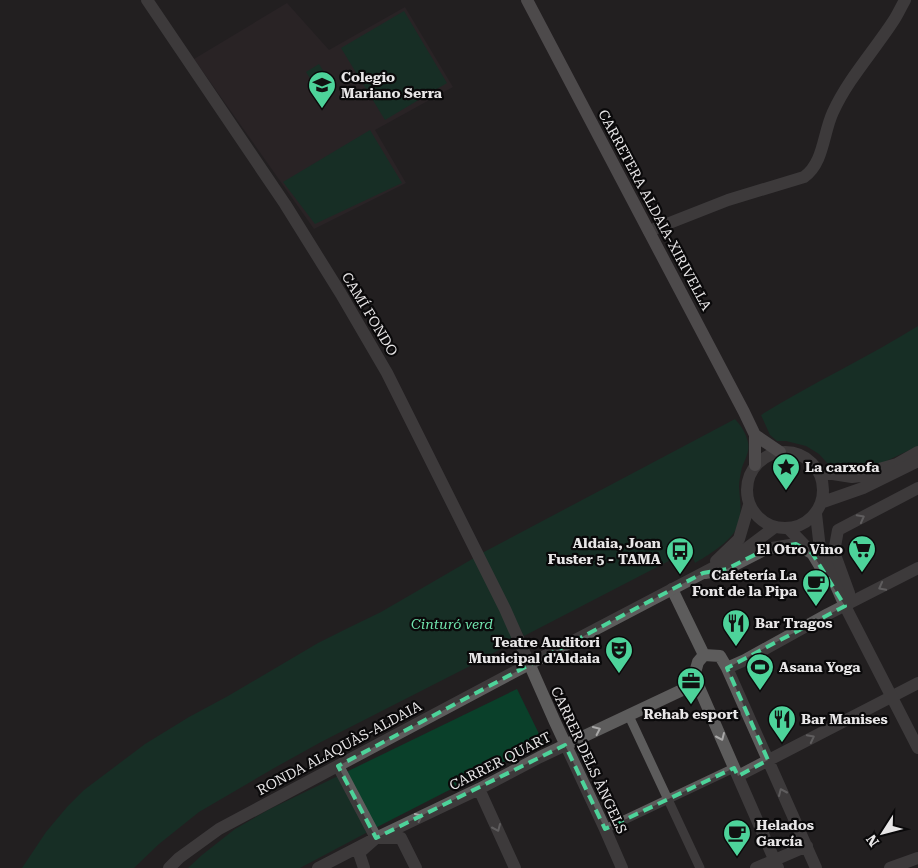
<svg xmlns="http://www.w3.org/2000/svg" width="918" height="868" font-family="'Roboto Serif',serif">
<rect width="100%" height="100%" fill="#221f20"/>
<path fill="#31282b" d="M287 3 329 50 405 7 453 87 375 130 406 183 314 229 194 59Z"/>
<path fill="#0a402a" d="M404 11 447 83 385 120 341 48Z
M319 64 336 91 323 99 306 72Z
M370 130 402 183 315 224 283 182Z
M918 326V446L878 465 857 468 836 469 828 464 819 454 806 446 786 441H777L770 435 761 415C812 383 867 358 918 326Z
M735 419C740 425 745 431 747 439 752 452 743 460 741 472 740 477 739 482 739 487 740 502 743 515 736 529 730 542 707 556 695 563L690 550 524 636 482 553Z
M474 558 515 641 472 665 321 742 276 767 199 812 159 844 134 868H22L46 832 67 807 84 790 145 744 189 717 228 696 318 643 348 628 381 612Z
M517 689 543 742 383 824 300 868H188L202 855 235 829 268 810Z"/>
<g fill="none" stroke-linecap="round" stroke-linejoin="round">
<path stroke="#5d5c5c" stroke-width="9" d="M629 716 700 868
M605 829 734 768"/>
<path stroke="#5d5c5c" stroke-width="12" d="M147 0 285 204 341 294 387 373 505 609 555 722 605 829 622 868
M649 231 728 200 804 177C824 163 823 133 833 112 848 79 874 51 894 20 898 14 901 7 905 0
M872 471 897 464 918 452
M705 573 727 569 766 549 796 544 810 552
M672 589 704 655
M845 606 849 593 834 552 838 530 918 488
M704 655 720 656 727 668 816 868
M704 655 698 662 694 676 778 868
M727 668 745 660 828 614 918 568
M338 766 376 838
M738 776 918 683
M479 789 515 868
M318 868 376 838 479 789 540 757 697 683
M364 868 359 853 376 838H401L416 868
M756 868 807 846
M890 868 918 858"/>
<path stroke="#5d5c5c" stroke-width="12" d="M747 490a38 38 0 1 1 76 0a38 38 0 1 1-76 0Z
M820 472 852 477 888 473
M823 502 863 488 918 461
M816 514 820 549 845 606 918 748
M789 529 812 553 824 573
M716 561 739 539 749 505
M169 868 179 858 219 829 518 670 703 573 739 554 775 527"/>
<path stroke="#807e7f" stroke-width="12" d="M527 0 744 412 755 435V465
M755 435 780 452"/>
</g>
<defs><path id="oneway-chevron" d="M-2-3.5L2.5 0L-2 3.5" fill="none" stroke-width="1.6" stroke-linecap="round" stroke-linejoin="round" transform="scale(1.25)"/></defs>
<g stroke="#a9a8a8">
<use href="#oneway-chevron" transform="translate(861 518) rotate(-28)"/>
<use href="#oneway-chevron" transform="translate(882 587) rotate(152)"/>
<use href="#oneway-chevron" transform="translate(597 730) rotate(-25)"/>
<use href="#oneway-chevron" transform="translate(721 737) rotate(66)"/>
<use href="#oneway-chevron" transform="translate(811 738) rotate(-27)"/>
<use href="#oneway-chevron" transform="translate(782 792) rotate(-114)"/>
<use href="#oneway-chevron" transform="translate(419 817) rotate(-25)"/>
<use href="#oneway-chevron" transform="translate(497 828) rotate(66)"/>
</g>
<path d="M0 0H918V868H0ZM796 544 812 553 845 606 727 668 768 760 738 776 734 768 605 829 565 745 376 838 338 766 703 573 727 569 766 549Z" fill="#221f20" fill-opacity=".55" fill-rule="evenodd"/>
<path fill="none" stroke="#4dd39a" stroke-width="4" stroke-dasharray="10 6" stroke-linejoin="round" d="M796 544 812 553 845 606 727 668 768 760 738 776 734 768 605 829 565 745 376 838 338 766 703 573 727 569 766 549Z"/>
<defs>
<g id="school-pin" transform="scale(1.4375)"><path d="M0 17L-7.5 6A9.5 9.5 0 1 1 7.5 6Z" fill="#4dd39a" stroke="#0a090a"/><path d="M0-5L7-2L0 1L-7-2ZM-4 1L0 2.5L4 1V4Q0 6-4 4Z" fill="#111"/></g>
<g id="sight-pin" transform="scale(1.4375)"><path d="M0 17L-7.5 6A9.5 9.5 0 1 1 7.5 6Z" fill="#4dd39a" stroke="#0a090a"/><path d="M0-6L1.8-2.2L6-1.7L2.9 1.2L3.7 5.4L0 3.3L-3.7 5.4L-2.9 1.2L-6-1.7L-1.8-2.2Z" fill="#111"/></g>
<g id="supermarket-pin" transform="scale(1.4375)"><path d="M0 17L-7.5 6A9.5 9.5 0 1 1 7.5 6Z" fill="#4dd39a" stroke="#0a090a"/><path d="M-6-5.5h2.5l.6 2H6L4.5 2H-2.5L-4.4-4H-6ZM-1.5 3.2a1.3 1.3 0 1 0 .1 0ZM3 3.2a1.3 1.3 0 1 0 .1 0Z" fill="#111"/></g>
<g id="bus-pin" transform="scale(1.4375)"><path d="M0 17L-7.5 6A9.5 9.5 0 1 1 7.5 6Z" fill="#4dd39a" stroke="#0a090a"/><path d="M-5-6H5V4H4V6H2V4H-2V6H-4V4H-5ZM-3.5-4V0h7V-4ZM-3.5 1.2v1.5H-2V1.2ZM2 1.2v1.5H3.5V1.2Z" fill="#111"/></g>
<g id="cafe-pin" transform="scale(1.4375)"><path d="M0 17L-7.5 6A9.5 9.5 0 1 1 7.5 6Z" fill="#4dd39a" stroke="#0a090a"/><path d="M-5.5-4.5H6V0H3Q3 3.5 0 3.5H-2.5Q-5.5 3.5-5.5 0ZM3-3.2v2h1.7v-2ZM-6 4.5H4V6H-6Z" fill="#111"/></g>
<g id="restaurant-pin" transform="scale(1.4375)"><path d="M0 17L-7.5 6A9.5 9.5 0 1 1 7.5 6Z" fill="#4dd39a" stroke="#0a090a"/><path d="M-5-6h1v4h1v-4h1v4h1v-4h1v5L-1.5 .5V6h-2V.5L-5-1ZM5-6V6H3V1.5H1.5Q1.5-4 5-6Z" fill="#111"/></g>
<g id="theatre-pin" transform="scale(1.4375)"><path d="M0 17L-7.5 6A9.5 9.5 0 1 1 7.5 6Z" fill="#4dd39a" stroke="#0a090a"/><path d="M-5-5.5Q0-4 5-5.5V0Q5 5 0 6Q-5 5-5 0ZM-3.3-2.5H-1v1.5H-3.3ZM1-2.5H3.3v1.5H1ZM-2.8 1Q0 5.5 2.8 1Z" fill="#111"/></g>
<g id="stadium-pin" transform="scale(1.4375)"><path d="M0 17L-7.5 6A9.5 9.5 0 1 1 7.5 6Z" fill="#4dd39a" stroke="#0a090a"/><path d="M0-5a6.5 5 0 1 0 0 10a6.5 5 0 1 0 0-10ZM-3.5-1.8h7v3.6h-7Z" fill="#111"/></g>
<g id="office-pin" transform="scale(1.4375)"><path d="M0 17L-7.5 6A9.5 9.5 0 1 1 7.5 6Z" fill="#4dd39a" stroke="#0a090a"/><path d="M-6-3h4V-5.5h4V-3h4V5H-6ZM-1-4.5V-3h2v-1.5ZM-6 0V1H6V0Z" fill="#111"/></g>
</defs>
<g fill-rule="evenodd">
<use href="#school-pin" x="322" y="85"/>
<use href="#sight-pin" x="786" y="467"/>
<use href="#supermarket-pin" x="862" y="549"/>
<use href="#bus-pin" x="680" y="551"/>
<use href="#cafe-pin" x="816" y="583"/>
<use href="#restaurant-pin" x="736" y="623"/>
<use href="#theatre-pin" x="619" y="650"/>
<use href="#stadium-pin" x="760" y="667"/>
<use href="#office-pin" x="691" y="681"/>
<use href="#restaurant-pin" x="782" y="719"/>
<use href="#cafe-pin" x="737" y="833"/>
</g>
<g text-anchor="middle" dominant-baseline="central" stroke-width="4.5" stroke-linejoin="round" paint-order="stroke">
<g font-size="14" font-weight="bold" fill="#e8e6e7" stroke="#0a090a" text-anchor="start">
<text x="341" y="77">Colegio<tspan x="341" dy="16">Mariano Serra</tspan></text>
<text x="805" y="467">La carxofa</text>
<text x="661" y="543" text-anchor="end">Aldaia, Joan<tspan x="661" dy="16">Fuster 5 - TAMA</tspan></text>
<text x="843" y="549" text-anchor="end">El Otro Vino</text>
<text x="797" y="575" text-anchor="end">Cafetería La<tspan x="797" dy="16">Font de la Pipa</tspan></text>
<text x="755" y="623">Bar Tragos</text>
<text x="600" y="642" text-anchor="end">Teatre Auditori<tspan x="600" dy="16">Municipal d'Aldaia</tspan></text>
<text x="779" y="667">Asana Yoga</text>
<text x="691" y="714" text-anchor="middle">Rehab esport</text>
<text x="801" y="719">Bar Manises</text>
<text x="756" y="825">Helados<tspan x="756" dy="16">García</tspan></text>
</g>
<g font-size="14" fill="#e8e6e7" stroke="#0a090a">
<text transform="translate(655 210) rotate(62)">CARRETERA ALDAIA-XIRIVELLA</text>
<text transform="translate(370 314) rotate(59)">CAMÍ FONDO</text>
<text transform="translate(339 748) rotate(-28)">RONDA ALAQUÀS-ALDAIA</text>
<text transform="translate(589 760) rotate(65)">CARRER DELS ÀNGELS</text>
<text transform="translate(500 761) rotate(-27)">CARRER QUART</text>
</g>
<g font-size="14" font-style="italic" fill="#70e3ad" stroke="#0a090a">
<text x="452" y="624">Cinturó verd</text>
</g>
</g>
<g transform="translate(883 833) rotate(234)" stroke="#0a090a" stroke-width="4" paint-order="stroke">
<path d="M0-4L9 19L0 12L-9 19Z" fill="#e8e6e7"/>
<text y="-8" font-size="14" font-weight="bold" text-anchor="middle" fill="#e8e6e7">N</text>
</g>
</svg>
